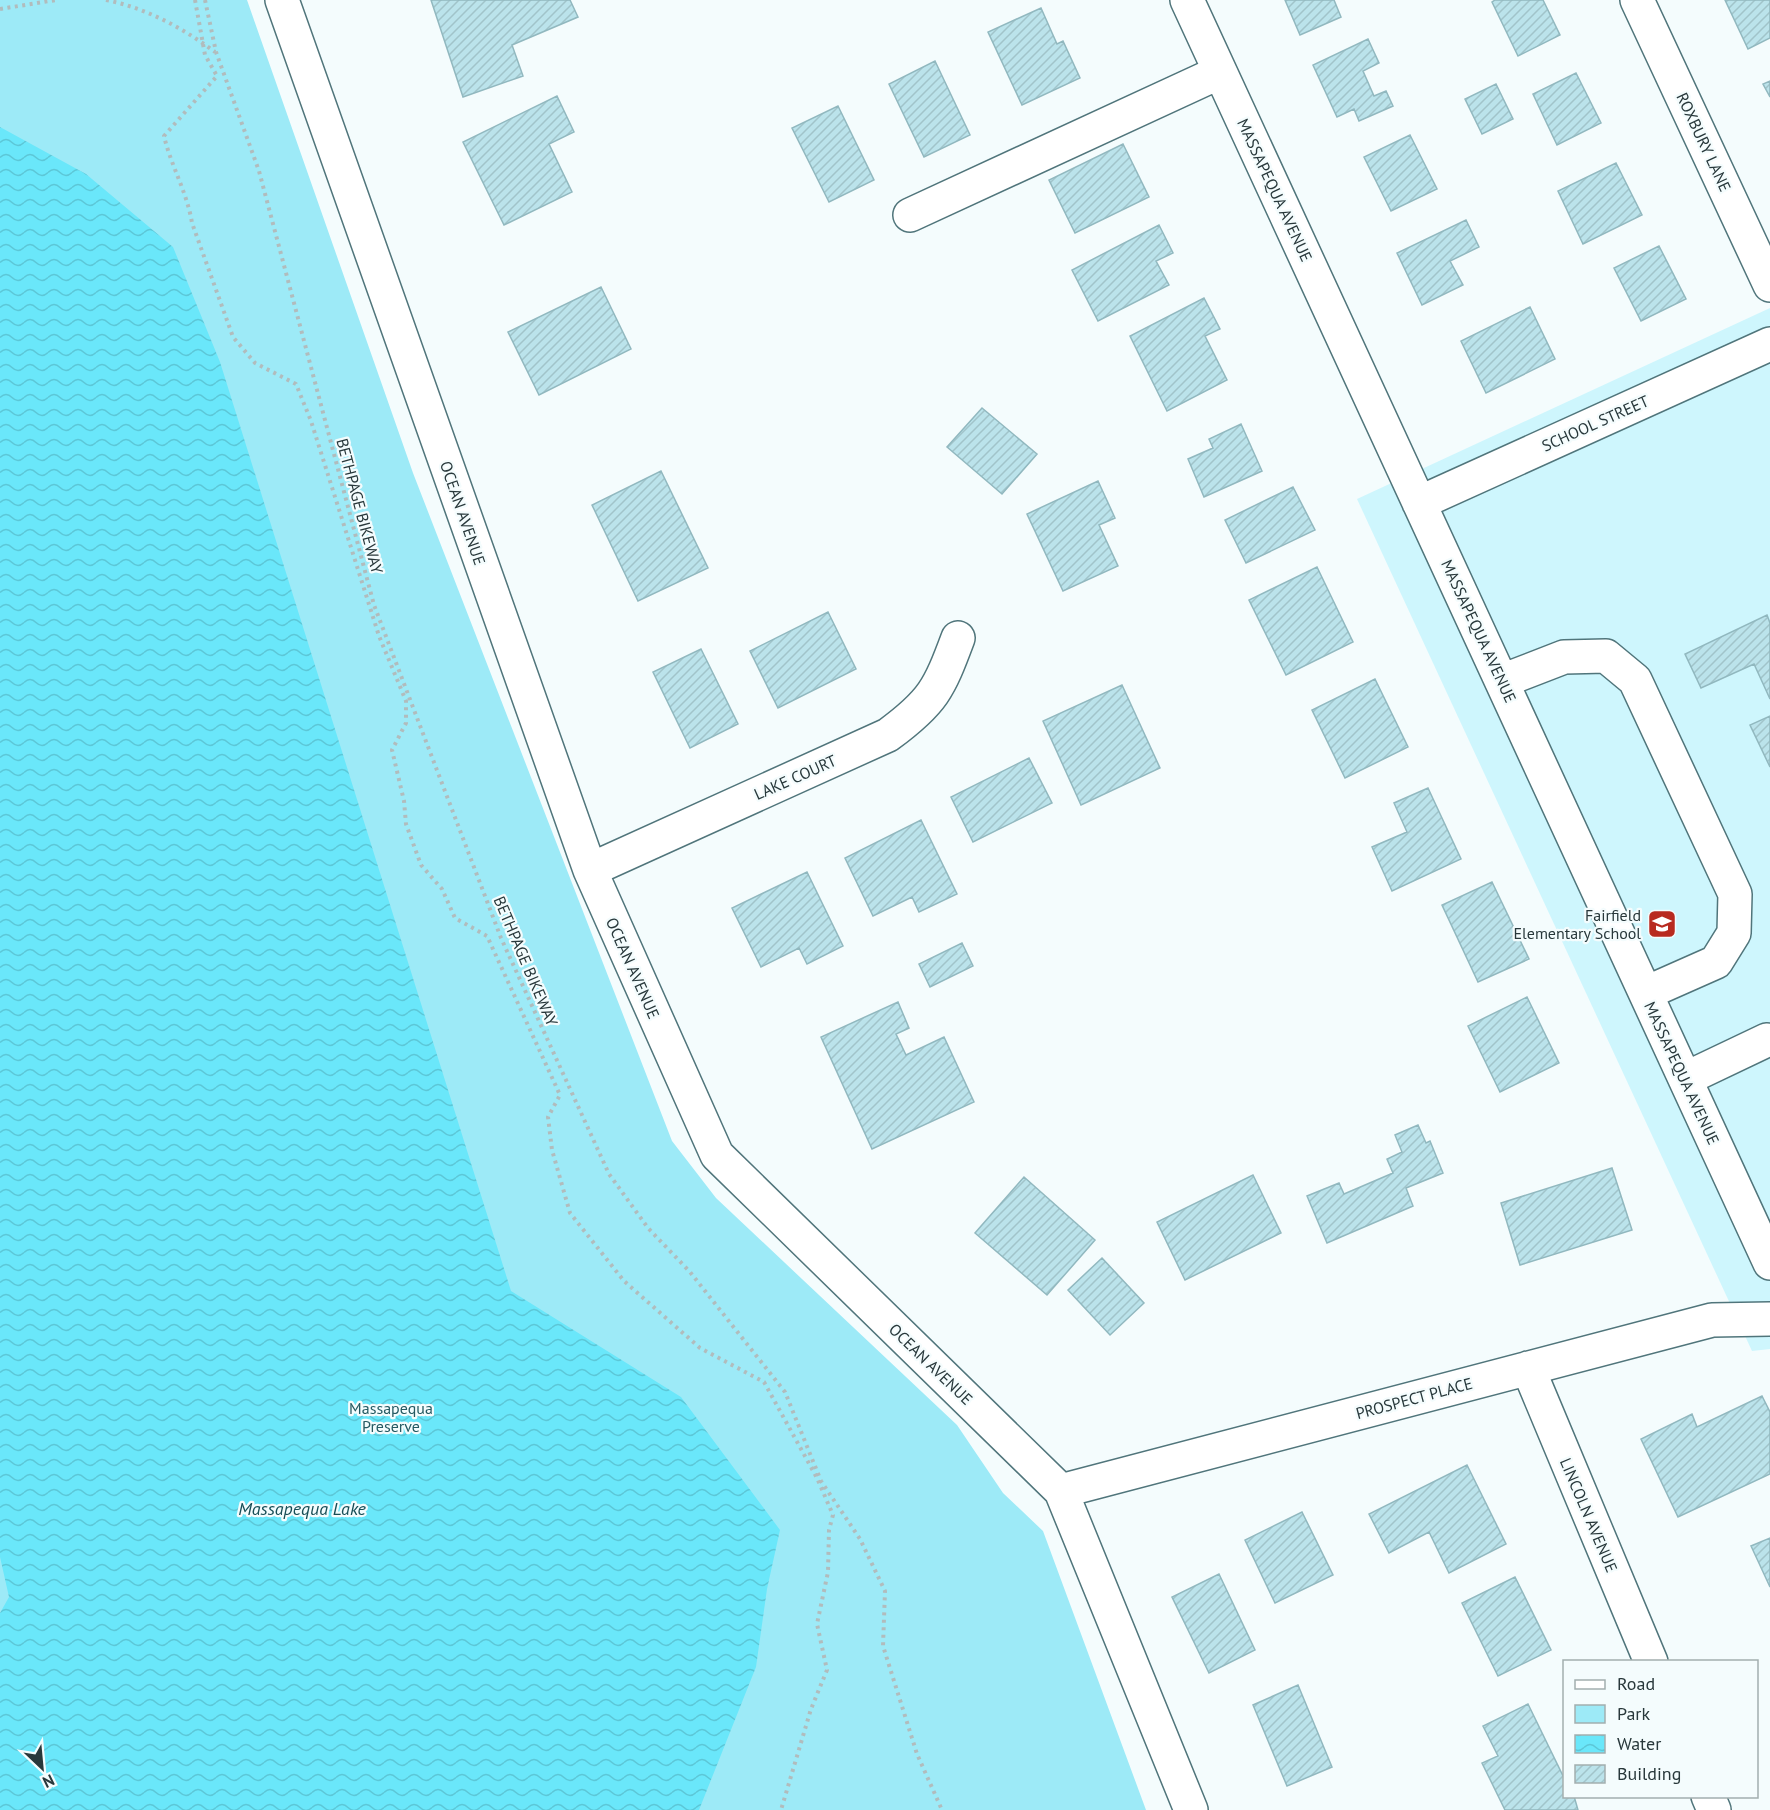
<svg xmlns="http://www.w3.org/2000/svg" width="1770" height="1810" font-family="'PT Sans',sans-serif">
<defs>
<pattern id="water-waves" width="16" height="10" patternUnits="userSpaceOnUse" patternTransform="scale(1.5)"><rect width="16" height="10" fill="#6ae7fa"/><path d="M0 5q4-4 8 0t8 0" fill="none" stroke="#5cc7d7"/></pattern>
<pattern id="building-hatch" width="6" height="6" patternUnits="userSpaceOnUse" patternTransform="scale(1.5)"><rect width="6" height="6" fill="#bbe3eb"/><path d="M-1 1l2-2M0 6l6-6M5 7l2-2" fill="none" stroke="#a1c4ca"/></pattern>
</defs>
<rect width="100%" height="100%" fill="#f4fcfd"/>
<path fill="#cef6fd" d="M1770 308V1349L1752 1351 1357 499Z"/>
<path fill="#9deaf7" d="M0 0H247L413 473 672 1141 716 1198 957 1425 1003 1493 1043 1531 1146 1810H0Z"/>
<path fill="url(#water-waves)" d="M0 127 86 174 173 247 220 362 511 1291 681 1397 780 1530 767 1589 756 1667 699 1810H0V1613L9 1597 0 1557Z"/>
<path fill="url(#building-hatch)" stroke="#91b8bf" stroke-width="1.5" d="M431 0H570L578 17 512 45 523 76 463 97Z
M1285 0H1334L1341 17 1300 35Z
M1495 0H1543L1560 35 1518 56 1492 2Z
M1725 0H1770V38L1748 49Z
M1041 8 1057 44 1063 41 1080 78 1022 105 988 32Z
M1368 39 1379 63 1363 71 1374 96 1386 91 1393 106 1359 121 1354 109 1337 117 1313 65Z
M935 61 970 135 924 157 889 84Z
M1576 73 1601 123 1557 145 1533 94Z
M1770 81V97L1763 84Z
M1496 84 1513 119 1482 134 1465 99Z
M557 96 574 132 549 144 572 192 504 225 463 142Z
M838 106 874 180 829 202 792 128Z
M1410 135 1437 189 1391 211 1364 157Z
M1123 144 1149 197 1075 233 1049 180Z
M1616 163 1642 215 1583 244 1558 191Z
M1466 220 1479 247 1450 261 1463 285 1422 305 1397 253Z
M1159 225 1173 253 1156 261 1169 285 1098 321 1072 270Z
M1659 246 1686 299 1641 321 1614 268Z
M601 287 631 349 539 395 508 332Z
M1204 298 1220 329 1205 336 1227 380 1167 411 1130 336Z
M1530 307 1555 359 1486 393 1461 341Z
M982 408 1037 454 1002 494 947 447Z
M1241 424 1262 471 1204 497 1188 459 1213 448 1209 439Z
M661 471 708 568 638 601 592 505Z
M1098 481 1115 518 1099 525 1118 566 1063 591 1027 514Z
M1293 487 1315 530 1246 563 1225 520Z
M1317 567 1353 642 1286 675 1249 600Z
M828 612 856 669 778 708 750 651Z
M1767 615 1770 623V699L1754 664 1701 688 1685 654Z
M701 649 738 724 690 748 653 672Z
M1375 679 1408 747 1345 778 1312 710Z
M1122 685 1160 768 1081 805 1043 721Z
M1770 716V767L1750 725Z
M1029 758 1052 803 973 842 951 797Z
M1428 788 1461 859 1392 891 1372 847 1407 832 1394 803Z
M921 820 957 894 919 912 912 897 873 916 845 858Z
M807 872 843 946 807 964 799 948 761 967 732 908Z
M1492 882 1529 959 1478 982 1442 905Z
M962 943 973 966 930 987 919 964Z
M1527 997 1559 1063 1500 1092 1468 1026Z
M898 1002 909 1028 896 1034 906 1055 944 1037 974 1102 872 1149 821 1037Z
M1418 1125 1426 1143 1430 1141 1443 1173 1406 1188 1413 1206 1327 1243 1307 1196 1339 1183 1344 1194 1393 1173 1387 1159 1402 1152 1395 1135Z
M1612 1168 1632 1230 1520 1265 1501 1203Z
M1253 1175 1281 1233 1185 1280 1157 1222Z
M1024 1177 1095 1240 1047 1295 975 1233Z
M1102 1258 1144 1303 1110 1335 1068 1290Z
M1762 1396 1770 1412V1474L1678 1517 1641 1439 1692 1414 1697 1427Z
M1467 1465 1506 1544 1449 1573 1429 1532 1389 1553 1369 1514Z
M1302 1512 1333 1575 1275 1603 1245 1540Z
M1770 1538V1587L1751 1546Z
M1219 1574 1255 1650 1209 1673 1172 1597Z
M1515 1577 1551 1650 1498 1676 1462 1603Z
M1298 1685 1332 1767 1287 1786 1253 1705Z
M1528 1704 1564 1778V1796H1574L1578 1810H1505L1482 1763 1498 1756 1483 1726Z"/>
<g fill="none" stroke-linecap="round" stroke-linejoin="round">
<g stroke="#50757b" stroke-width="36">
<path id="minor" d="M282 0 590 870 717 1155 1061 1491 1191 1810
M1187 0 1770 1263
M1637 0 1770 285
M910 215 1220 72
M1419 503 1770 344
M1502 681 1564 657 1606 656 1635 680 1735 894 1734 933 1716 962 1646 993
M590 870 888 735C933 702 939 689 958 638
M1685 1079 1767 1040
M1528 1368 1651 1662
M1061 1491 1712 1320 1770 1319
M1708 1796 1714 1810"/>
</g>
<path stroke="#b1bcbd" stroke-width="4" stroke-dasharray="3 4.5" stroke-linecap="butt" d="M106 0C146 8 183 28 215 52
M195 0 205 55 217 76 164 136C171 166 187 192 192 223L233 337 255 363 296 384 311 421 379 636 406 701V723L392 750 404 801 406 824 421 865 442 889 455 918 487 936 560 1095 548 1117 552 1150 570 1213 624 1281 700 1348 764 1382 817 1478 833 1515 829 1530 828 1572 817 1624 827 1670 811 1709 781 1810
M205 0 216 52 259 171 374 605 501 938 609 1174 648 1228 690 1272 785 1392 821 1481 860 1539 885 1591 883 1646 917 1754 942 1810
M0 9 56 0"/>
<use href="#minor" stroke="#fff" stroke-width="33"/>
</g>
<defs>
<g id="school-square" transform="scale(1.5)"><rect x="-9" y="-9" width="18" height="18" rx="4" fill="#b82a1f" stroke="#f4fcfd"/><path d="M0-5L7-2L0 1L-7-2ZM-4 1L0 2.5L4 1V4Q0 6-4 4Z" fill="#fff"/></g>
</defs>
<g fill-rule="evenodd">
<use href="#school-square" x="1662" y="924"/>
</g>
<g text-anchor="middle" dominant-baseline="central" stroke-width="4.5" stroke-linejoin="round" paint-order="stroke">
<g font-size="16" fill="#28383b" stroke="#f4fcfd">
<text transform="translate(1704 142) rotate(65)">ROXBURY LANE</text>
<text transform="translate(1275 190) rotate(65)">MASSAPEQUA AVENUE</text>
<text transform="translate(1595 423) rotate(-24)">SCHOOL STREET</text>
<text transform="translate(360 506) rotate(75)">BETHPAGE BIKEWAY</text>
<text transform="translate(463 513) rotate(71)">OCEAN AVENUE</text>
<text transform="translate(1479 631) rotate(65)">MASSAPEQUA AVENUE</text>
<text transform="translate(795 777) rotate(-24)">LAKE COURT</text>
<text transform="translate(526 961) rotate(67)">BETHPAGE BIKEWAY</text>
<text transform="translate(633 968) rotate(66)">OCEAN AVENUE</text>
<text transform="translate(1682 1073) rotate(65)">MASSAPEQUA AVENUE</text>
<text transform="translate(931 1364) rotate(44)">OCEAN AVENUE</text>
<text transform="translate(1414 1398) rotate(-15)">PROSPECT PLACE</text>
<text transform="translate(1589 1515) rotate(67)">LINCOLN AVENUE</text>
</g>
<g font-size="16" fill="#28383b" stroke="#f4fcfd" text-anchor="end">
<text x="1641" y="915">Fairfield<tspan x="1641" dy="18">Elementary School</tspan></text>
</g>
<g font-size="16" fill="#255a63" stroke="#f4fcfd">
<text x="391" y="1408">Massapequa<tspan x="391" dy="18">Preserve</tspan></text>
</g>
<g font-size="18" font-style="italic" fill="#174e57" stroke="#f4fcfd">
<text x="302" y="1508">Massapequa Lake</text>
</g>
</g>
<rect x="1563" y="1660" width="195" height="138" fill="#f4fcfd" stroke="#a2aeaf" stroke-width="1.5"/>
<rect x="1575" y="1680" width="30" height="9" fill="#ffffff" stroke="#a2aeaf" stroke-width="1.5"/>
<text x="1617" y="1690" font-size="18" fill="#28383b">Road</text>
<rect x="1575" y="1705" width="30" height="18" fill="#9deaf7" stroke="#a2aeaf" stroke-width="1.5"/>
<text x="1617" y="1720" font-size="18" fill="#28383b">Park</text>
<rect x="1575" y="1735" width="30" height="18" fill="url(#water-waves)" stroke="#a2aeaf" stroke-width="1.5"/>
<text x="1617" y="1750" font-size="18" fill="#28383b">Water</text>
<rect x="1575" y="1765" width="30" height="18" fill="url(#building-hatch)" stroke="#a2aeaf" stroke-width="1.5"/>
<text x="1617" y="1780" font-size="18" fill="#28383b">Building</text>
<g transform="translate(42 1768) rotate(154)" stroke="#f4fcfd" stroke-width="4.5" paint-order="stroke">
<path d="M0-4.5L10 22L0 15L-10 22Z" fill="#28383b"/>
<text y="-9" font-size="16" font-weight="bold" text-anchor="middle" fill="#28383b">N</text>
</g>
</svg>
